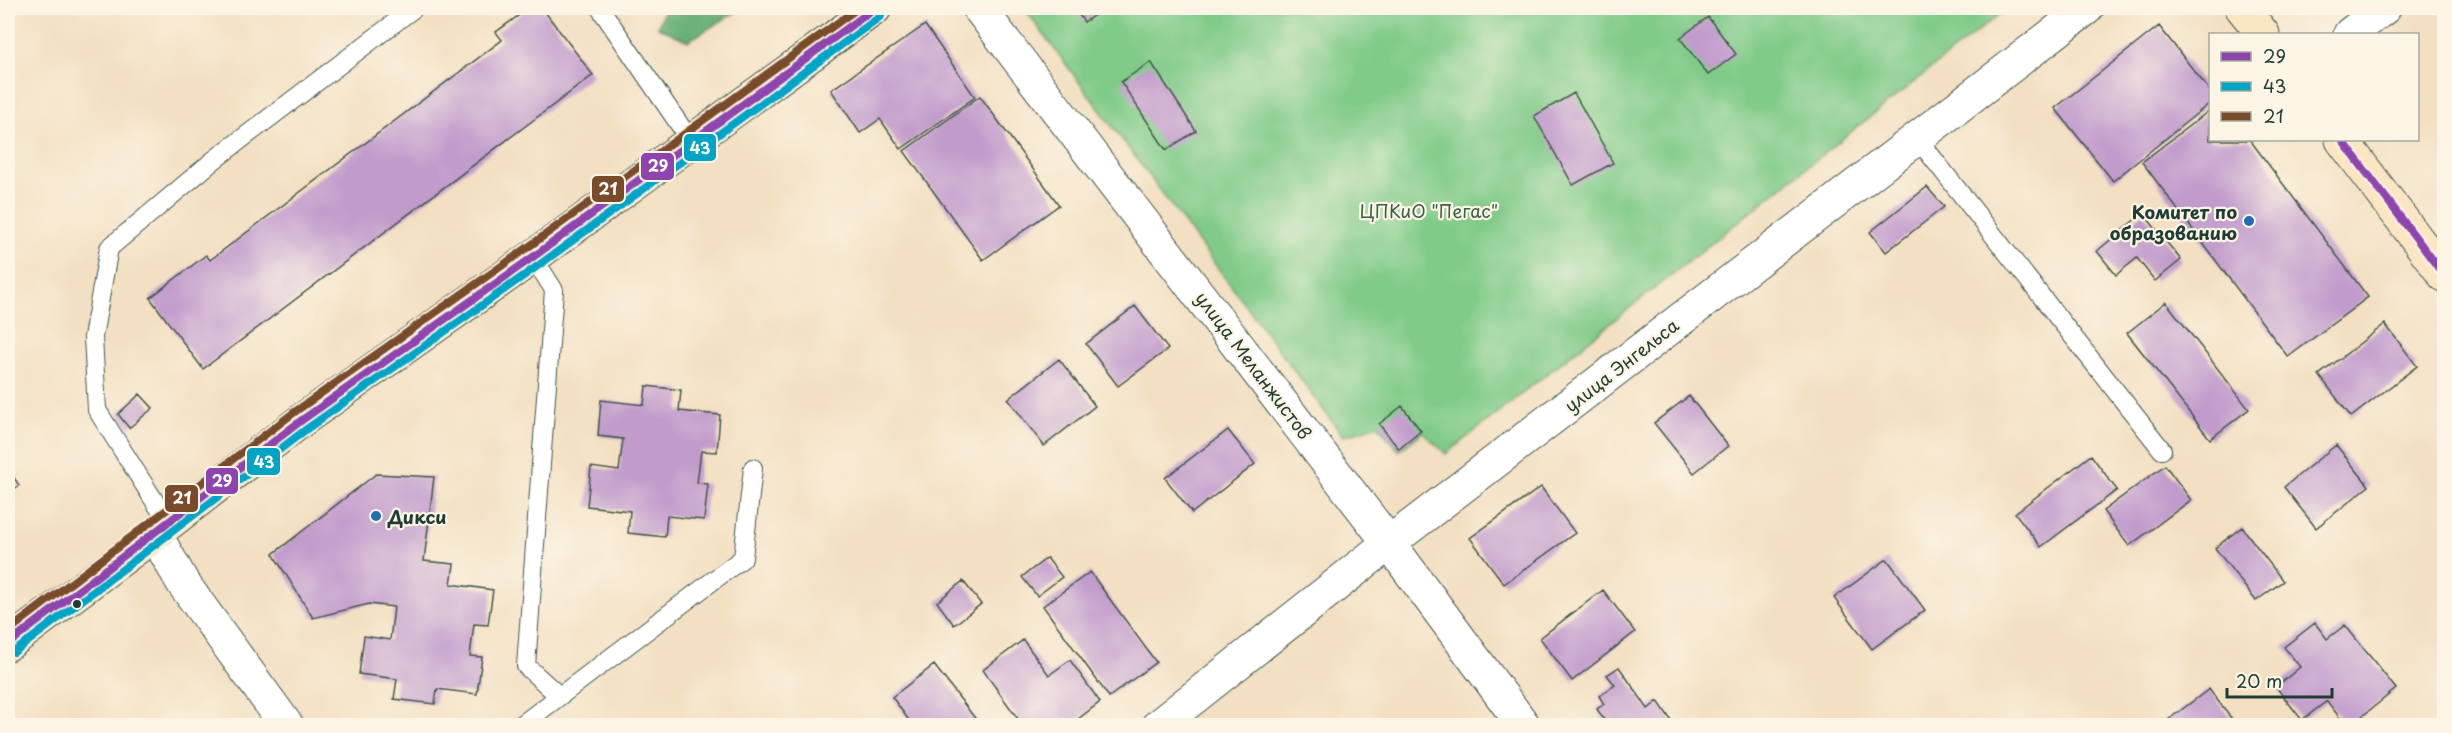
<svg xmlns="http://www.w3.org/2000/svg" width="2452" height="733" font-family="'Playpen Sans',sans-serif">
<rect width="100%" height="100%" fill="#fcf5e5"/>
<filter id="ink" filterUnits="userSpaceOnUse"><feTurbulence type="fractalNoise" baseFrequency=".0167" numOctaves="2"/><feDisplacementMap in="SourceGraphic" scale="12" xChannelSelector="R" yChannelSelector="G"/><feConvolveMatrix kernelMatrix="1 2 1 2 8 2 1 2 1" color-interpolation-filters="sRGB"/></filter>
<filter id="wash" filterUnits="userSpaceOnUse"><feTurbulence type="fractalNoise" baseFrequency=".008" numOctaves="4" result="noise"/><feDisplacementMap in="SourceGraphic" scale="24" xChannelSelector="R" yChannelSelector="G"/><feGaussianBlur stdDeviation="1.35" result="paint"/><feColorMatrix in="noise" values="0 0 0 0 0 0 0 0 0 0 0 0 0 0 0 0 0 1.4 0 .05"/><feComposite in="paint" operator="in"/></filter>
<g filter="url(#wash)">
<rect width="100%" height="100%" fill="#f3dfc1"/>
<path fill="#80cb89" stroke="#50845e" stroke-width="1.5" d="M1024 8H2007L1446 454 1423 432 1399 451 1378 425 1343 436Z"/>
<path fill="#68af75" stroke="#447654" stroke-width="1.5" d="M665 8H743L688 41 658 27Z"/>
<g id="blocks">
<path fill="#c19bcc" d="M529 8H542L593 75 203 369 150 298 206 255 210 260 502 40 496 32Z
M1074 8H1105L1084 22Z
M1708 17 1736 54 1708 75 1680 38Z
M925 25 975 97 901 149 880 119 860 133 831 90Z
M2159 26 2210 91V103L2113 181 2055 108Z
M1151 62 1196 131 1166 150 1121 82Z
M1574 93 1613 163 1573 185 1534 116Z
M980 96 1059 205 983 260 904 151Z
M2210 110V140H2250L2368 297 2288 357 2142 162Z
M1927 187 1944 207 1886 252 1870 232Z
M2143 213 2181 260 2155 281 2137 258 2116 275 2097 251Z
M2166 302 2249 409 2210 439 2127 333Z
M1135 306 1168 349 1118 386 1086 344Z
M2385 324 2417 366 2351 417 2319 375Z
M1059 359 1095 406 1044 446 1008 399Z
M646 386 681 390 679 411 720 415 717 452 701 451 697 483 708 484 704 520 667 516 665 537 628 533 630 511 587 506 591 467 619 471 623 439 598 436 601 400 644 405Z
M140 394 153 408 129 428 118 414Z
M1689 396 1728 446 1694 473 1654 423Z
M1402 406 1421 431 1399 449 1379 424Z
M1228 430 1255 464 1192 513 1165 478Z
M2336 445 2369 486 2316 528 2284 487Z
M2091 455 2117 490 2041 547 2015 513Z
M2165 465 2191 500 2129 546 2103 511Z
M8 469 19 485 8 494Z
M376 474 434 477 424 561 454 564 451 584 493 590 488 625 474 624 470 656 482 657 477 694 437 689 435 704 394 699 397 679 359 674 364 636 390 640 394 607 369 604 313 618 273 554Z
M1541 487 1575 533 1504 584 1470 538Z
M2242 527 2283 581 2256 601 2215 548Z
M1047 558 1062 577 1037 596 1022 577Z
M1887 559 1925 610 1872 649 1834 598Z
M1090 572 1156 662 1109 697 1043 606Z
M963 581 981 604 954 625 937 602Z
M1603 590 1635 632 1572 681 1540 638Z
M2315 623 2327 639 2345 625 2396 689 2350 726H2346L2327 701 2302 720 2276 687 2300 667 2284 647Z
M1023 640 1049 675 1070 660 1100 702 1069 726H1023L983 670Z
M934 665 981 726H913L892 697Z
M1619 667 1648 709 1658 701 1675 726H1608L1597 709 1604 704 1599 696 1615 685 1607 675Z
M2209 689 2237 726H2160Z"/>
</g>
</g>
<g filter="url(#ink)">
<use href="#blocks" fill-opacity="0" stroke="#3f5549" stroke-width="1.5"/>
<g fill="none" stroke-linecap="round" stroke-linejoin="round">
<g stroke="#3f5549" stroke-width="20">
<path id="service" d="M600 8 690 140
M1917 138 2162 450
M533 257 554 290 526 666 559 696
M169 524 97 410 93 337 109 248 214 160 414 8
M520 726 743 558 753 468"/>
</g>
<g stroke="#3f5549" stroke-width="35">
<path id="minor" d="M979 8 1389 543 1524 726
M155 534 183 583 287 726
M1158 726 1389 543 2087 8"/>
</g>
<g stroke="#3f5549" stroke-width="35">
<path id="tertiary" d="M2350 34 2384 8"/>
</g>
<g stroke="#3f5549" stroke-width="35">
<path id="secondary" d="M2242 8 2263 34
M2342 140 2444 275
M8 644 155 534 302 420 533 257 875 8"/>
</g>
<use href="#service" stroke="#fff" stroke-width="18"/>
<use href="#minor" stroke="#fff" stroke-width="33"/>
<use href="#tertiary" stroke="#fff" stroke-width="33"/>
<use href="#secondary" stroke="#fbe6c4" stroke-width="33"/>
<g stroke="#fcf5e5" stroke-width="12">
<path id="bus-1" d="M2342 140 2444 275
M8 644 302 420 533 257 875 8"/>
</g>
<g stroke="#fcf5e5" stroke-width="12">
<path id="bus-2" d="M14 652 308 428 539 265 881 16"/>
</g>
<g stroke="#fcf5e5" stroke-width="12">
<path id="bus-3" d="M8 631 296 411 527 248 858 8"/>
</g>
<use href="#bus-1" stroke="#8e44ad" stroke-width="8"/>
<use href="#bus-2" stroke="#02a4c6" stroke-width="8"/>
<use href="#bus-3" stroke="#7a4b2a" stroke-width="8"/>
</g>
</g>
<g fill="#1f6fb2" stroke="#fcf5e5" stroke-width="2">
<circle cx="2249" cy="221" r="6"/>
<circle cx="376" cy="516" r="6"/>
</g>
<circle fill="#1f3d34" stroke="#fcf5e5" stroke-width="2" cx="77" cy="604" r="5"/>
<g text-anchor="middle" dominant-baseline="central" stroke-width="4.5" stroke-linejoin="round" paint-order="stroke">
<g font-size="18" fill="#376049" stroke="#fcf5e5">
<text x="1429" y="210">ЦПКиО "Пегас"</text>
</g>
<g font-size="18" font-weight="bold" fill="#1f3d34" stroke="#fcf5e5" text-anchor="end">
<text x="2237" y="211">Комитет по<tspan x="2237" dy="21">образованию</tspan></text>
<text x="388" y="516" text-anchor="start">Дикси</text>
</g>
<g font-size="18" fill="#1f3d34" stroke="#fcf5e5">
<text transform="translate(1254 365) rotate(53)">улица Меланжистов</text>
<text transform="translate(1621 365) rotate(-38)">улица Энгельса</text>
</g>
</g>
<g stroke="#fcf5e5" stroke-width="2">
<rect x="683" y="133" width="34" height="29" rx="6" fill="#02a4c6"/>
<rect x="640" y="152" width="35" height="29" rx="6" fill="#8e44ad"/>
<rect x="591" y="175" width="34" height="28" rx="6" fill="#7a4b2a"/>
<rect x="246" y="447" width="35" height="29" rx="6" fill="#02a4c6"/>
<rect x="205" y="467" width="34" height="28" rx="6" fill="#8e44ad"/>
<rect x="164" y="484" width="35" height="29" rx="6" fill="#7a4b2a"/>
</g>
<g font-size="16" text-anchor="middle" font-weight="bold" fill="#fff">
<text x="700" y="154">43</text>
<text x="658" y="172">29</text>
<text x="608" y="195">21</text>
<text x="264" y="468">43</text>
<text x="222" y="487">29</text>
<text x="182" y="504">21</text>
</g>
<rect width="2452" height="733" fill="none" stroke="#fcf5e5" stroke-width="30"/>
<rect x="2209" y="33" width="210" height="108" fill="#fcf5e5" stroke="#a4ab9e" stroke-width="1.5"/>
<rect x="2221" y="52" width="30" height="9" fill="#8e44ad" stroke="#a4ab9e" stroke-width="1.5"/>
<text x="2263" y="63" font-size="18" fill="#1f3d34">29</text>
<rect x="2221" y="82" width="30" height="9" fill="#02a4c6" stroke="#a4ab9e" stroke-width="1.5"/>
<text x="2263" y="93" font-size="18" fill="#1f3d34">43</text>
<rect x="2221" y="112" width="30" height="9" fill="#7a4b2a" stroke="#a4ab9e" stroke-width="1.5"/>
<text x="2263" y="123" font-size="18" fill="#1f3d34">21</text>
<path d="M2227 688v9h105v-9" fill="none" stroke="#1f3d34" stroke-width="3"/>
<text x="2236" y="688" font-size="18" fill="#1f3d34" stroke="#fcf5e5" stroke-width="4.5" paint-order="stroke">20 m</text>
</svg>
